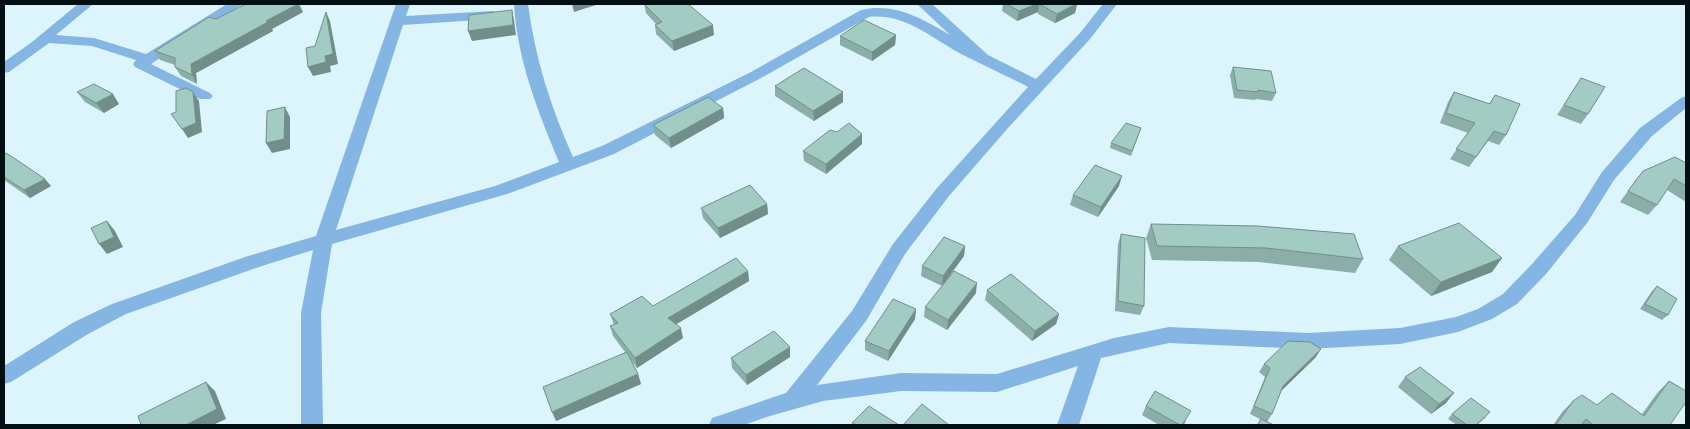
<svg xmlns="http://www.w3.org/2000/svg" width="1690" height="429" font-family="'DejaVu Sans',sans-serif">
<rect width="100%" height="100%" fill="#dcf5fc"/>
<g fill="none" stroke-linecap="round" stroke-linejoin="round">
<path fill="#85b5e2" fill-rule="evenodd" d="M78 4H93L56 35 94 38 146 54 227 4H243L151 64 210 93 213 96 210 99H200L135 67 133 64 136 60 92 46 49 43 9 72 4 73V62L32 42Z
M396 4H410L406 16 493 11 500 15 493 19 403 25 336 230 495 186 559 162C538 112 517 59 514 4H528C535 58 551 108 573 157L602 146 751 72 861 10C894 2 923 19 950 35L917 4H932L988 55 1036 79 1080 33 1103 4H1117L1090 39 1008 128 949 196 905 254 866 321 817 385 901 373 997 374 1114 338 1169 327 1308 333 1400 328 1456 317 1478 309 1503 294 1532 264 1575 215 1602 172 1640 128 1681 98 1686 96V108L1652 136 1614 180 1587 223 1546 274 1517 304 1492 319 1458 332 1400 344 1308 349 1169 343 1101 358 1079 425H1057L1078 366 997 392 901 391 823 401 770 416 744 425H709L712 418 786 393 852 311 893 244 937 188 1028 87C1007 76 985 66 963 55 932 39 906 13 869 17L761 78 614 154 507 194 332 244 321 313 323 425H301V313L313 250 262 266 126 314 88 334 11 382 4 384V366L74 322 112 304 248 256 316 236Z"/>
</g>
<path fill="#8bafa8" d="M644 4 714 35 674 51 656 34 655 25 656 24 646 13Z
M1003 4H1077L1075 13 1055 23 1038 14V12L1017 21 1002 11Z
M303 12 272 29 273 31 196 73 197 84 181 76 175 67V65L160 60 155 51 216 19Z
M896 35 895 45 872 61 840 45V36Z
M1233 67 1276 93 1272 101 1256 99 1255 100 1234 98 1230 75Z
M1581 78 1588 114 1581 124 1557 115Z
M775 86 843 102 814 121 775 96Z
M77 92 119 104 104 113 85 102Z
M1454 92 1489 104 1495 95 1506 135 1499 145 1488 141 1469 167 1450 159 1468 133 1440 123 1448 102Z
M723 108 724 118 671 148 655 135 653 125Z
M1141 128 1131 156 1110 148 1111 143Z
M862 144 826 174 804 161 803 151Z
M4 154 51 186 30 198 4 180Z
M1686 163V202L1667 190 1657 205 1648 215 1620 202 1635 181 1643 171Z
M1119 186 1098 217 1070 205 1073 195Z
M767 204 768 214 720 238 703 218 701 208Z
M1151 224 1363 259 1355 273 1259 262 1152 260 1146 238Z
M1121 234 1144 306 1140 315 1115 311 1118 244Z
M965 246 964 256 942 286 921 276 922 266Z
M1398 246 1502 258 1492 272 1431 296 1389 260Z
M748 271 749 281 676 324 683 338 637 368 631 360 638 374 641 384 556 421 625 352 613 336 610 326 614 325 610 314 653 306Z
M1657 286 1668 315 1662 320 1640 309 1652 291Z
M987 290 1059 314 1056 324 1032 341 985 300Z
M976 293 947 330 924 317 925 307Z
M916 309 915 319 888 361 865 350V341Z
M1321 349 1315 358 1281 391 1272 414 1267 422 1274 425H1257L1260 419 1250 414 1265 377 1259 372 1264 364Z
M790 357 747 385 732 368 731 358Z
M1405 377 1446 403 1431 414 1398 387Z
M1669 381 1670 425H1553L1563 411 1573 401 1642 414 1658 392Z
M1146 406 1186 421 1184 425H1159L1142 415Z
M1452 414 1486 417 1477 425H1457L1448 419Z"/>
<path fill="#718f88" d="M298 4H299L303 12 272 29 273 31 196 73 197 84 192 75 191 64 266 21Z
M572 4H599L574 12Z
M1037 4H1041H1039L1038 12 1017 21 1019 11Z
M1077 4 1075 13 1055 23 1057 14Z
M512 10 514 20 516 35 472 41 468 31Z
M326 12 330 21 338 64 330 66 331 72 313 76 308 67 325 56Z
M713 25 714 35 674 51 672 41Z
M896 35 895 45 872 61V52Z
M193 92 199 101 202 132 188 138 182 129Z
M843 92V102L814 121 813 111Z
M113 94 119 104 104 113 96 103Z
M285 107 290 117V149L272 153 266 143Z
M723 108 724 118 671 148 669 138Z
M862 134V144L826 174V164Z
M1122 176 1119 186 1098 217 1101 207Z
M45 179 51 186 30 198 24 190Z
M767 204 768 214 720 238 718 228Z
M107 221 115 231 123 247 107 254 99 244Z
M965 246 964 256 942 286 943 276Z
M1502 258 1492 272 1431 296 1441 282Z
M748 271 749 281 670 328 668 318Z
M977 283 976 293 947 330 948 320Z
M916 309 915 319 888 361 889 351Z
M1059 314 1056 324 1032 341 1035 331Z
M681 328 683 338 637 368 635 358Z
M790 347V357L747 385 746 375Z
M1321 349 1315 358 1278 394 1283 386Z
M638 374 641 384 556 421 552 412Z
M206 382 215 391 226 419 213 425H186Z
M1454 393 1446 403 1431 414 1439 404Z"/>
<path fill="#a2ccc3" stroke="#718f88" d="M246 4H298L266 21 268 22 191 64 192 75 175 67V58L155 51 209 17 216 19Z
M644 4H688L713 25 672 41 655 25 662 22Z
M1007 4H1037L1019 11Z
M1039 4H1076L1057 14Z
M512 10 513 25 468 31 469 15Z
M326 12 333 54 325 56 326 62 308 67 306 48 315 46Z
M864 20 896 35 872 52 840 36Z
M1233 67 1271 71 1276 93 1258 90V92L1237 90Z
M804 68 843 92 813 111 775 86Z
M1581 78 1605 87 1588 114 1564 105Z
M94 84 113 94 96 103 77 92Z
M186 88 193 92 196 123 182 129 171 114 176 112V91Z
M1454 92 1490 104 1495 95 1520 104 1506 135 1494 131 1476 157 1456 149 1475 123 1446 113Z
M708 97 723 108 669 138 653 125Z
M285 107 284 139 266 143 267 111Z
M849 123 862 134 826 164 803 151 830 130 837 132Z
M1126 123 1141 128 1132 151 1111 143Z
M6 153 11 156 45 179 24 190 4 177V154Z
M1675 157 1686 163V186L1674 179 1657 205 1628 191 1643 171Z
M1095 165 1122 176 1101 207 1073 195Z
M750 185 767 204 718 228 701 208Z
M107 221 114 237 99 244 91 228Z
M1459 223 1502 258 1441 282 1398 246Z
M1151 224 1258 226 1354 234 1363 259 1266 248 1157 246Z
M1121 234 1145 238 1144 306 1118 301Z
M944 237 965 246 943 276 922 266Z
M736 258 748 271 668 318 681 328 635 358 610 326 618 323 610 314 642 296 653 306Z
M954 271 977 283 948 320 925 307Z
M1011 274 1059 314 1035 331 987 290Z
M1657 286 1677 299 1668 315 1645 304Z
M893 299 916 309 889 351 865 341Z
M774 331 790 347 746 375 731 358Z
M1288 341 1310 342 1321 349 1283 386 1272 414 1254 406 1270 368 1264 364Z
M627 352 638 374 552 412 543 387Z
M1420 367 1454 393 1439 404 1405 377Z
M1669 381 1686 391V402L1670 425H1593L1586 419 1581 425H1556L1573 401 1582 395 1597 405 1612 393 1644 416Z
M206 382 217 409 186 425H141L138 416Z
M1155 391 1191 411 1182 425H1180L1146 406Z
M1471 398 1490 412 1476 425H1467L1452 414Z
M922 404 949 425H903Z
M869 406 899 425H856L852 423Z
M1261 419 1274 425H1258Z"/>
<rect width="1690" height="429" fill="none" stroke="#021014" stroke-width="10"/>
</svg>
